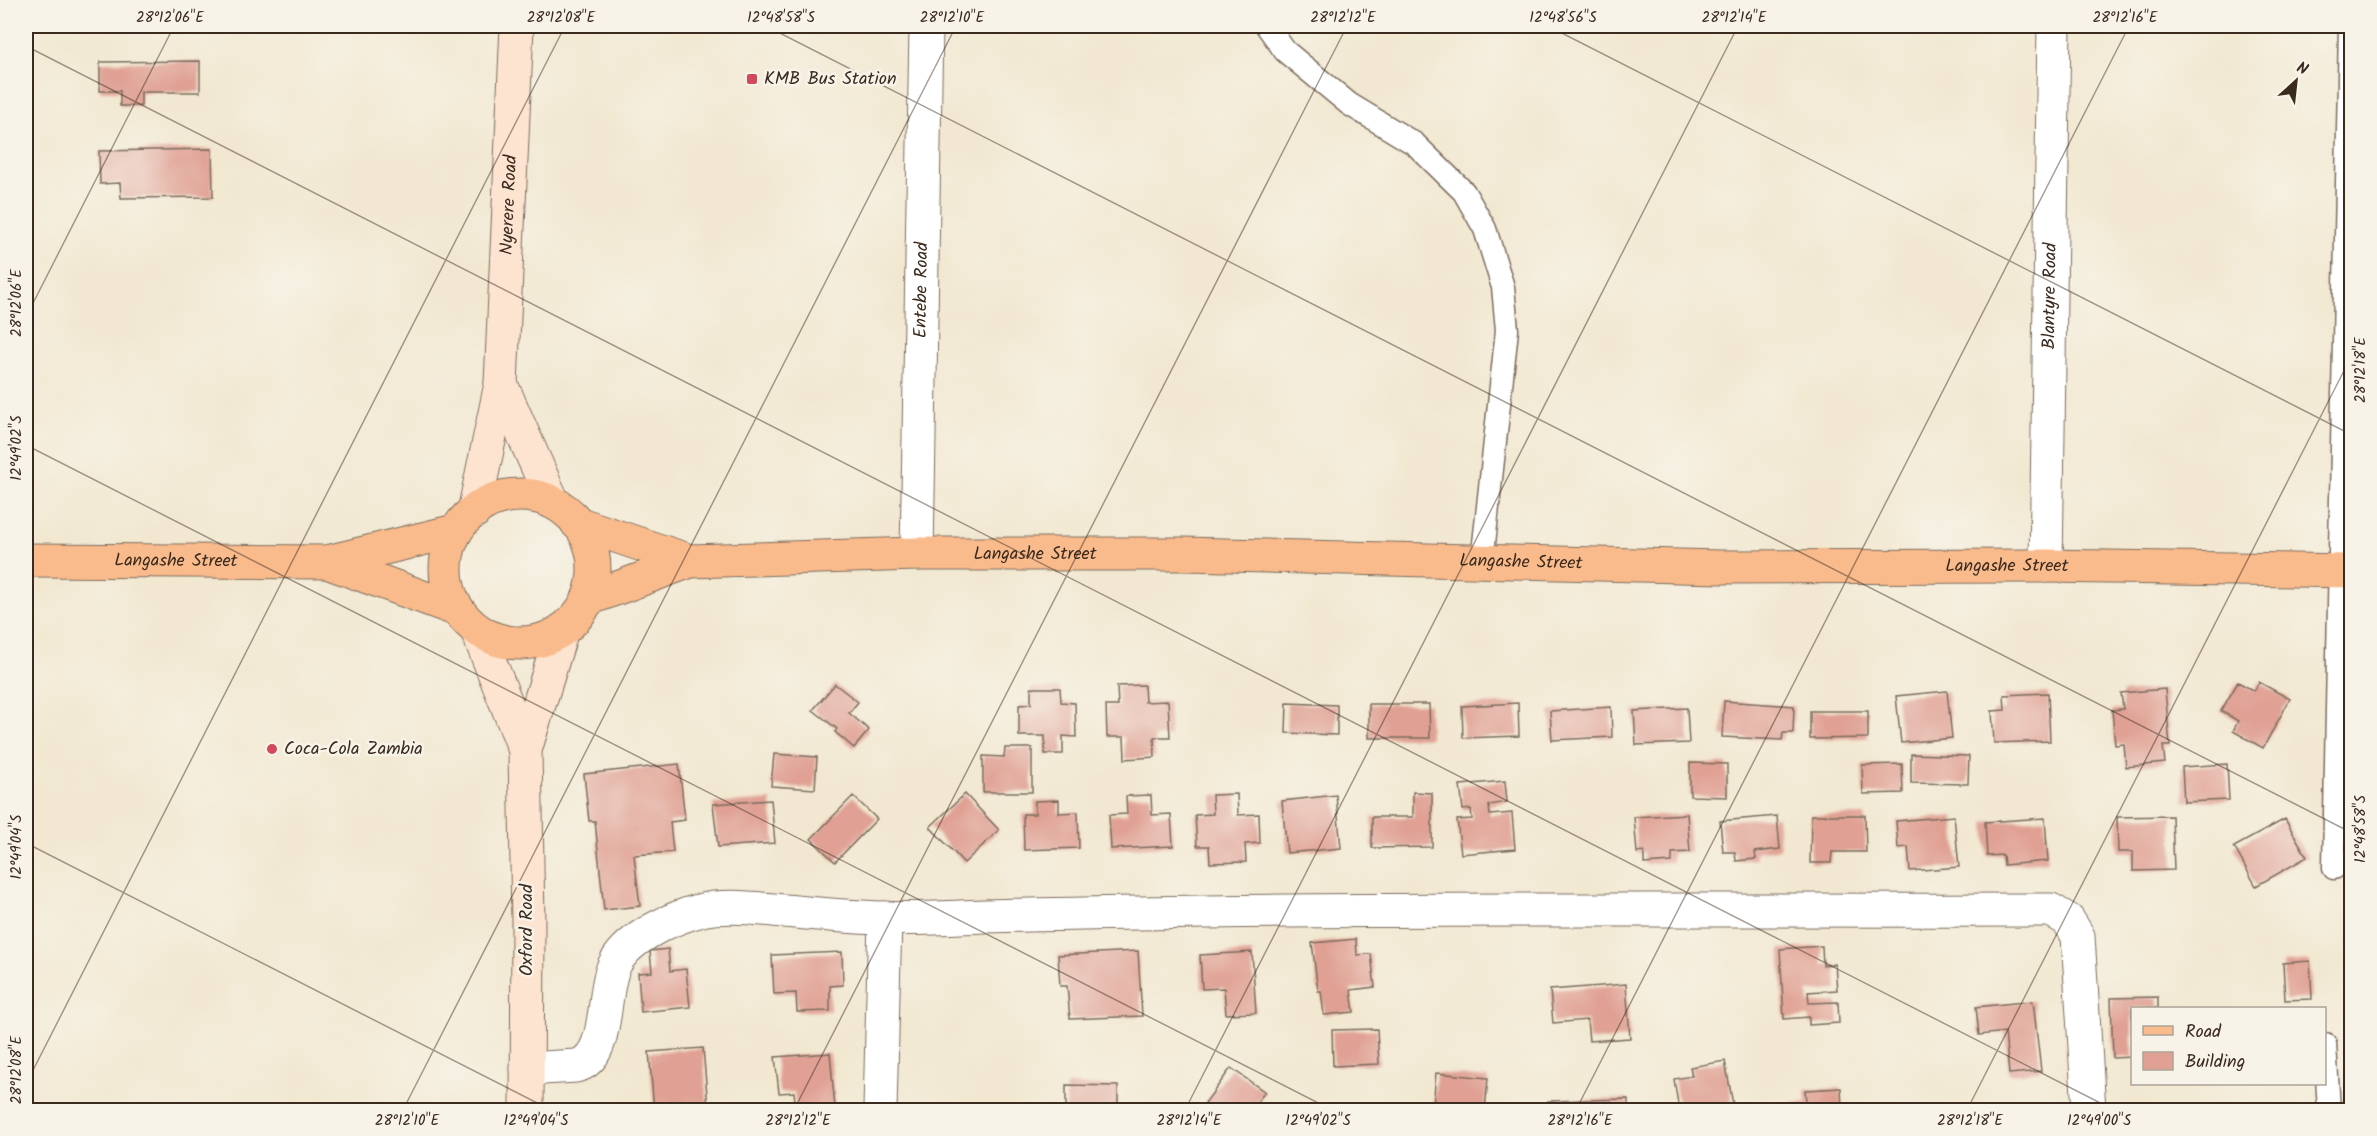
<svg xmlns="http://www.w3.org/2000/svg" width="2377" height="1136" font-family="Kalam,sans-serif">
<rect width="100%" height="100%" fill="#f7f3e8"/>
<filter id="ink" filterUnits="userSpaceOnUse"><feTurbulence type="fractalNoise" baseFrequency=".0167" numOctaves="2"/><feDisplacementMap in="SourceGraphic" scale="12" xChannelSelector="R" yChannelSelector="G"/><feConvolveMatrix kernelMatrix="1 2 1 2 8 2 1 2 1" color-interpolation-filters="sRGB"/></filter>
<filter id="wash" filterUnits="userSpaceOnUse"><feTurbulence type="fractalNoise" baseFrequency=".008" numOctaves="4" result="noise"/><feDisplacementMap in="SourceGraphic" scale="24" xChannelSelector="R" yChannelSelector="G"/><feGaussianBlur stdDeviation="1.35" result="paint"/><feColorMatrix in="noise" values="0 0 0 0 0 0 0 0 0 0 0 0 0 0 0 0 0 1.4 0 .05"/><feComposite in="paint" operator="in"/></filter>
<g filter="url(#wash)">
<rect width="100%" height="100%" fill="#f2e8d1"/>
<g id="blocks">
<path fill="#e0a194" d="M200 61V92H141V106H120V91H100V62Z
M212 149 213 197 121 198 120 183 100 184 99 151Z
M2238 682 2254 691 2259 682 2290 699 2263 748 2233 731 2238 721 2221 711Z
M835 684 858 702 849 713 869 730 854 748 835 732 837 729 813 710Z
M1144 685 1145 702 1168 701 1170 737H1154L1155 757 1125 759 1124 737H1107L1106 706H1118L1117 686Z
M1031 688H1060L1061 702 1075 703 1076 737 1063 736V754H1045V736H1019V705L1031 704Z
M2165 689 2170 746H2163L2165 763 2126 767 2124 744 2115 745 2112 710 2123 709 2121 693Z
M1947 691 1952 738 1901 743 1896 696Z
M2048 693 2050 741 1994 743 1992 711 2005 710 2004 695Z
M1724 701 1794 706 1793 733H1783L1782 740 1722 737Z
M1287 703 1337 705V735L1286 733Z
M1518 703 1519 736 1463 738 1462 706Z
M1369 704H1429L1430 738H1369Z
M1611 707 1612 737 1552 740 1550 711Z
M1687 708 1689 743 1636 745 1634 711Z
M1810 711H1868V738L1810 739Z
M1005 748H1032V792H983V756L1004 757Z
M774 754 817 757 815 789 771 786Z
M1911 754 1969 756 1968 784 1911 783Z
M1690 763 1727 764V797L1690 796Z
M679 764 685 820 670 822 673 852 634 855 640 906 604 910 595 821H589L584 774Z
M1902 764 1903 793 1863 794 1862 765Z
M2227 764 2229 800 2184 802 2182 767Z
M1505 781 1507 802 1489 805 1490 815 1512 813 1515 849 1461 854 1457 820 1472 819 1471 809 1463 810 1460 785Z
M1413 792 1432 793V847L1372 848V817H1413Z
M965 794 999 830 964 863 930 827Z
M1237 794 1238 815 1259 814 1260 843 1245 844 1246 862 1210 863 1209 846H1197L1195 815 1213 814 1212 795Z
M1151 795 1152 815 1171 814 1173 846 1111 849 1109 815 1127 814 1126 796Z
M1336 795 1341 848 1287 853 1282 801Z
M853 796 877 819 835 862 811 839Z
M771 800 775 843 718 847 713 804Z
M1059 800V813L1078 812 1079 848 1024 850 1023 814H1035V801Z
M1687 814 1690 852 1672 853V862L1644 864V852L1637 853 1634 817Z
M1811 815H1865L1866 852H1832L1831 863H1810Z
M1777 816 1780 849 1755 852 1756 859 1736 861 1735 852H1723L1720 821Z
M1954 816 1959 867 1910 871 1908 847 1898 848 1896 821Z
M2172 816 2174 870 2133 871V852H2118L2117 817Z
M2045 818 2048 861 2004 865 2003 855 1987 856 1985 822Z
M2285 819 2307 857 2256 886 2234 847Z
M1356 939 1357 955 1371 954 1375 987 1351 990 1354 1012 1324 1015 1321 991H1318L1312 943Z
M1822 946 1823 965 1835 964 1837 990 1808 992 1809 1003 1838 1002 1839 1023 1809 1025V1017L1784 1019 1780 949Z
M668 949 670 971 686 969 690 1007 641 1012 638 973 652 972 650 951Z
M1138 951 1142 1016 1070 1019 1067 986H1060L1058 955Z
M842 952 843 985 830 986V1011L797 1012 796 993 774 994 772 955Z
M1252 952 1256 1013 1226 1014 1224 988 1202 989 1200 955Z
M2310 961 2312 999 2285 1000 2283 963Z
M1626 984 1630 1038 1589 1041 1587 1020 1553 1023 1550 990Z
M2158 997V1008H2132V1057L2113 1058 2111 998Z
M2033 1001 2041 1071 2009 1074 2005 1032 1979 1035 1976 1007Z
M1377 1029 1379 1064 1333 1066 1332 1030Z
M703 1048 708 1107 654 1110 649 1052Z
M830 1053 835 1108 796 1110 794 1092 779 1093 775 1057Z
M1725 1061 1734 1110H1679L1674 1079 1692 1076 1690 1067Z
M1231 1068 1265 1092 1251 1110H1215L1205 1103Z
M1436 1073 1488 1078 1485 1110 1433 1107Z
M1066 1085 1118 1086V1110H1066Z
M1841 1088 1842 1110H1789V1103L1806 1102 1805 1090Z
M1628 1099V1110H1548V1101Z
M1389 1107V1110H1324V1109Z"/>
</g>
</g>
<g filter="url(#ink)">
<use href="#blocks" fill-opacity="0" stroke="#7b6c5d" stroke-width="1.5"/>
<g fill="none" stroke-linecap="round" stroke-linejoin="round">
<g stroke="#7b6c5d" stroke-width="25">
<path id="service" d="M1267 26 1285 51 1349 104 1415 144 1464 192 1485 229 1503 287 1507 330 1482 562
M2334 868 2350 26
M2325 1044 2329 1110"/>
</g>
<g stroke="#7b6c5d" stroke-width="35">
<g id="minor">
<path id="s1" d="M917 554 926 26"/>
<path id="s2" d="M2046 566 2054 26"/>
<path d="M527 1069 576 1066C612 1058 600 988 616 962 631 936 674 917 702 910 725 905 750 908 773 910 809 913 846 917 883 918 917 920 951 917 985 916 1340 907 1696 911 2051 910L2068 920 2078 936 2089 1110"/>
<path d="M880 1110 885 918"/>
</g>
</g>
<g stroke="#7b6c5d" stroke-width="35">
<g id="secondary">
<path d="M501 384 552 500"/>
<path id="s3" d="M474 512 501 384 517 26"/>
<path d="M477 630 525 750"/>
<path d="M527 1110 528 922 525 750 562 630"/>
</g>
</g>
<g stroke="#7b6c5d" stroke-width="35">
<g id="primary">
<circle cx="520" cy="569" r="74"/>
<path d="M577 523 690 561"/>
<path id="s4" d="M26 560 327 562 455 531"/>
<path d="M327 562 458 610"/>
<path id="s5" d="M588 599 690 561 917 554H1183L1721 567 2046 566 2352 571"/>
</g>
</g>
<use href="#service" stroke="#fff" stroke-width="22"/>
<use href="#minor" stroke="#fff" stroke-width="33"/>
<use href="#secondary" stroke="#fde4d1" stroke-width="33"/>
<use href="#primary" stroke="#fabb8c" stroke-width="33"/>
</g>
</g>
<path fill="none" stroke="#3b2a1e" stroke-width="1.5" stroke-opacity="0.45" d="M766 26 2352 833M1548 26 2352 435M2330 26 2352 36M26 46 2114 1110M26 317 174 26M26 445 1332 1110M26 843 551 1110M26 1084 565 26M403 1110 956 26M794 1110 1347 26M1185 1110 1738 26M1576 1110 2129 26M1967 1110 2352 355"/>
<g fill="#d1495b" stroke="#f7f3e8" stroke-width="2">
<rect x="746" y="73" width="12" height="12" rx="3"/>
<circle cx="272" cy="749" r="6"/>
</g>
<g text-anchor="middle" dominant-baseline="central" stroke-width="5" stroke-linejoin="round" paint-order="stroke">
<g font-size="18" fill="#3b2a1e" stroke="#f7f3e8" text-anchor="start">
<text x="764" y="79">KMB Bus Station</text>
<text x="284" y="749">Coca-Cola Zambia</text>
</g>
<g font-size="18" fill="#3b2a1e" stroke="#f7f3e8">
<text stroke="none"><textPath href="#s3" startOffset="310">Nyerere Road</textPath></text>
<text stroke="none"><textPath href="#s1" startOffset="264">Entebe Road</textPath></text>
<text stroke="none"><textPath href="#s2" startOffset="270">Blantyre Road</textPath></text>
<text stroke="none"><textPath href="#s5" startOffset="454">Langashe Street</textPath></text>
<text stroke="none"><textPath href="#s4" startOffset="150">Langashe Street</textPath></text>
<text stroke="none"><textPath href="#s5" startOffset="940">Langashe Street</textPath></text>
<text stroke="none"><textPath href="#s5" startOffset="1426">Langashe Street</textPath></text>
<text transform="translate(527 930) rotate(-90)">Oxford Road</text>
</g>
</g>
<rect width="2377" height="1136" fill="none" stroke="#f7f3e8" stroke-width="66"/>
<rect x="2131" y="1007" width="195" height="78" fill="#f7f3e8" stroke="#aca397" stroke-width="1.5"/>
<rect x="2143" y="1026" width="30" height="9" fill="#fabb8c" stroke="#aca397" stroke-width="1.5"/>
<text x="2185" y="1037" font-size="18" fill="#3b2a1e">Road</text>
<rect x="2143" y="1052" width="30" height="18" fill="#e0a194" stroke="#aca397" stroke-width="1.5"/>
<text x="2185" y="1067" font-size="18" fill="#3b2a1e">Building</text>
<g transform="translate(2296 81) rotate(27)" stroke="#f7f3e8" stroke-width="4.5" paint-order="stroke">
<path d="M0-4.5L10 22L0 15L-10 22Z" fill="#3b2a1e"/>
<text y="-9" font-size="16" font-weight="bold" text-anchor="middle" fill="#3b2a1e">N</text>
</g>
<rect x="33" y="33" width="2311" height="1070" fill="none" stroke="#3b2a1e" stroke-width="2"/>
<g font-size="15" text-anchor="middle" fill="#3b2a1e">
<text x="170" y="22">28°12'06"E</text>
<text x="561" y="22">28°12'08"E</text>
<text x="781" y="22">12°48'58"S</text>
<text x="952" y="22">28°12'10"E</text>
<text x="1343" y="22">28°12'12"E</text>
<text x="1563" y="22">12°48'56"S</text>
<text x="1734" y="22">28°12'14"E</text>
<text x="2125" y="22">28°12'16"E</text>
<text transform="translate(16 303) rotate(-90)" y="5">28°12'06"E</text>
<text transform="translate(2360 370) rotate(-90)" y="5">28°12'18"E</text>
<text transform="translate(16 448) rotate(-90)" y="5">12°49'02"S</text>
<text transform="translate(2360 829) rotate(-90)" y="5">12°48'58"S</text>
<text transform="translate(16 847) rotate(-90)" y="5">12°49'04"S</text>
<text transform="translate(16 1070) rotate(-90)" y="5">28°12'08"E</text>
<text x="407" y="1125">28°12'10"E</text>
<text x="536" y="1125">12°49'04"S</text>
<text x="798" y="1125">28°12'12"E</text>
<text x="1189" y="1125">28°12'14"E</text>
<text x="1318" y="1125">12°49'02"S</text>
<text x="1580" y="1125">28°12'16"E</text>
<text x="1970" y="1125">28°12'18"E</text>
<text x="2099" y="1125">12°49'00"S</text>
</g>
</svg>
